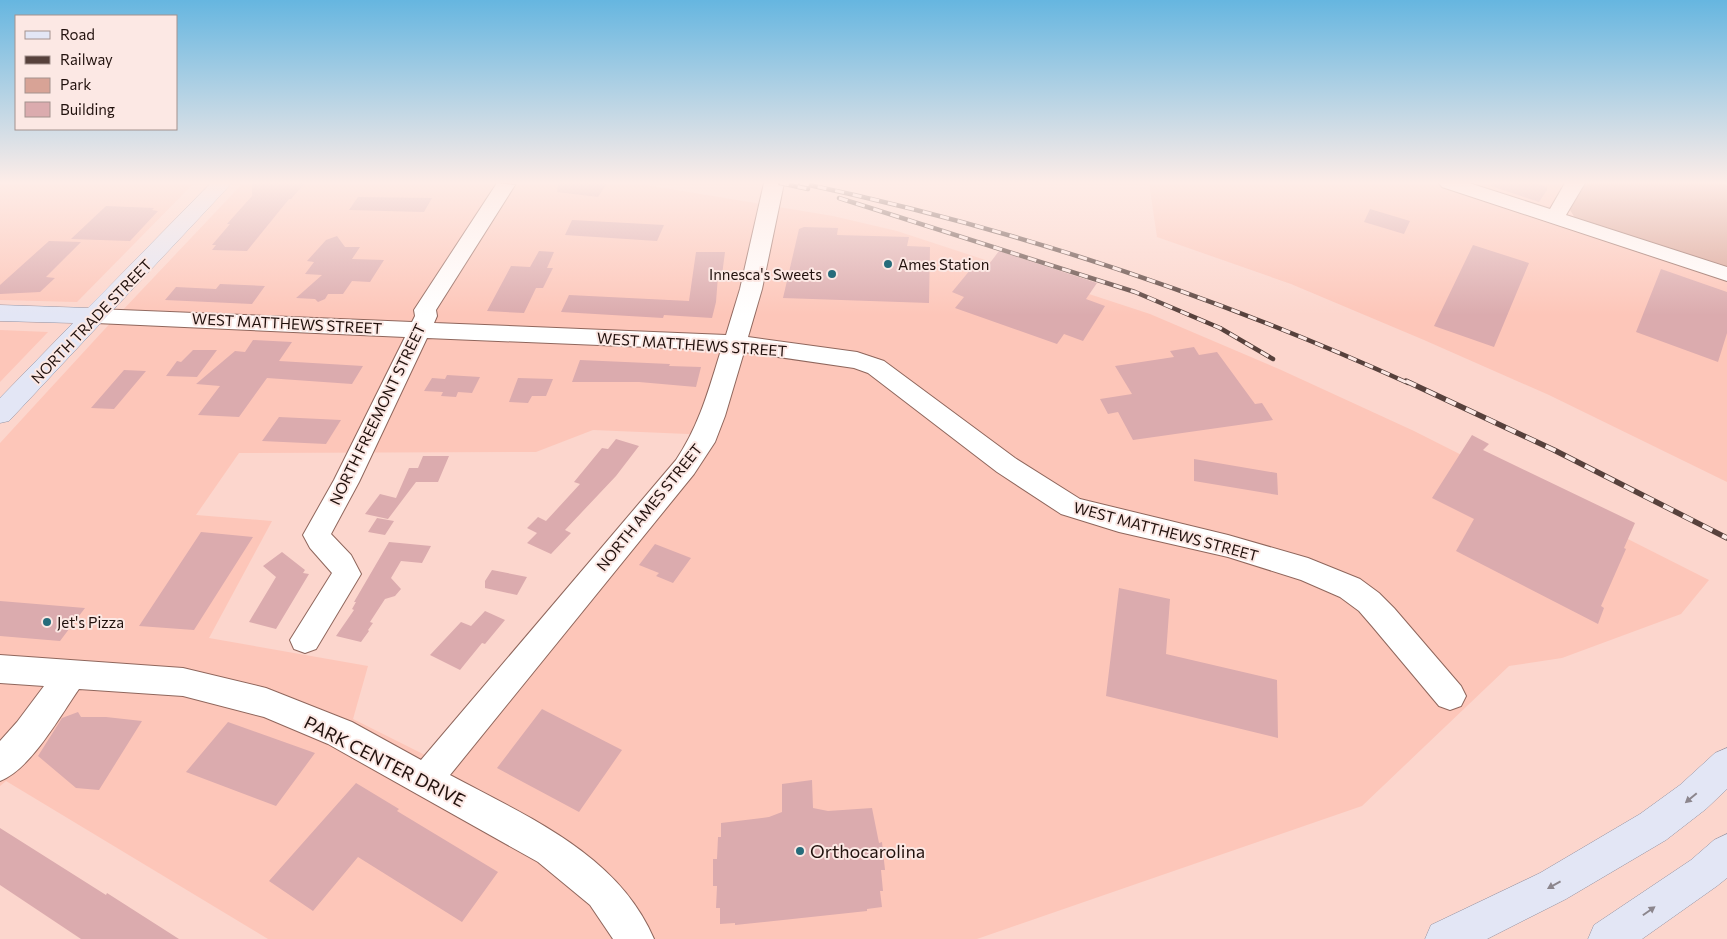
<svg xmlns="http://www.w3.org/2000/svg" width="1727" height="939" font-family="Commissioner,sans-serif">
<rect width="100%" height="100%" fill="#fcd6cd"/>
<path fill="#fdc6b9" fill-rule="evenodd" d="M0 183H194L77 302 0 300Z
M243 183H634L833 216 897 231 1150 314 1279 369 1414 431 1709 580 1681 614 1562 658 1509 666 1362 806 977 939H268L6 781 0 786V443L103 331ZM593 430 712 435 445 765 353 719 368 666 209 638 272 521 196 515 239 453 536 452Z
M1149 183H1727V482L1549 395 1424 340 1291 284 1157 237Z
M0 330 48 332 0 382Z"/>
<path fill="#d8a396" d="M1586 183H1721L1727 185V269L1575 218 1570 210Z"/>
<path fill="#dbabae" d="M252 183H305L291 199H289L247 251 212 250 216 245H212L230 224H227L252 196Z
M558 183H607L598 197 557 192Z
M1492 183H1535L1547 187V190L1539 202 1491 186Z
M358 197 432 198 424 212 349 210Z
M106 206 154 208 152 210 158 211 130 241 71 239Z
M1370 209 1410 221 1404 234 1364 222Z
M572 220 664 225 657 241 565 235Z
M804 227 838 228 837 235 909 237 907 246 930 247 929 303 783 298 799 229Z
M337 236 345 247H360L352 259 384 260 370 282 352 281 343 294H328L325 299 318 302 315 299 296 298 322 275 305 274 314 262 307 261 326 240Z
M49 241 81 242 46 277 55 278 40 292 0 294V285Z
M1473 245 1529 263 1494 347 1434 326Z
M539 251 554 252 547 268H553L543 288H536L524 313 487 311 511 266 530 267Z
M999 251 1097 283 1086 299 1105 306 1083 341 1064 334 1057 344 955 308 964 297 952 292 975 264 986 268Z
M696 252H725L722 275 718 276 716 302 712 318 664 315 663 318 561 312 569 295 689 301Z
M1661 269 1727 292V333L1718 362 1636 332Z
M220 284 265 286 252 304 165 300 176 287 216 289Z
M253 340 292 342 279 361 363 366 352 384 267 378 239 417 198 415 220 386 196 384 235 351 245 352Z
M1194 347 1199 355 1217 352 1255 404 1262 403 1273 420 1133 440 1118 412 1108 414 1100 399 1132 394 1115 366 1174 357 1170 351Z
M193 350H217L197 377 166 376 177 361 181 362Z
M580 360 670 364 669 366 701 367 696 387 639 382H572Z
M124 370 146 371 114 409 91 408Z
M447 375 480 377 472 393 458 392 456 397 441 396 443 392 424 391 432 378 445 379Z
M518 378 553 379 546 396H532L528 403 509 402Z
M279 417 341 420 326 444 262 441Z
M1472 435 1489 444 1483 450 1635 523 1624 548 1626 549 1601 606 1604 608 1598 624 1456 551 1474 519 1432 498Z
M616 439 639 446 616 476 565 530 571 533 551 554 527 543 537 533 527 528 538 517 546 521 580 484 574 482 602 448 608 449Z
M423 456H449L438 482H416L388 519 365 514 380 494 396 498 409 468H418Z
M1194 459 1277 473 1278 495 1194 481Z
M377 518 394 521 385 535 368 532Z
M201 532 253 537 194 630 139 626Z
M389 542 431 546 422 563 401 561 391 578 401 589 395 596 385 599 370 622 373 623 368 630 369 631 361 642 336 636 354 610 352 609 356 602H354Z
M655 544 691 558 673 583 656 576 659 573 639 565Z
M282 552 305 570 303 573 309 574 276 629 249 622 276 577 263 566Z
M492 570 527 577 517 595 485 588V581Z
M1119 588 1170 599 1166 654 1277 680 1278 738 1106 696Z
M0 601 85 608 60 641 0 636Z
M485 611 505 620 485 644 482 643 460 670 430 655 461 622 471 626Z
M542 709 622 750 579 812 497 768Z
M78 712 81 717H106L142 721 99 790 76 788 38 756 62 718Z
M228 722 315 753 276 806 186 772Z
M812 780 813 808 828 811 872 808 879 843 882 842 885 870H881L883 891H880L882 907 867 909V911L735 925V923L720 924V908H716L717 886H713V859H717L718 837H721V823L769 817 782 812V784Z
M356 783 399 809 397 811 498 872 462 922 358 857 313 911 269 881Z
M0 828 106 895 107 893 179 939H81L0 885Z"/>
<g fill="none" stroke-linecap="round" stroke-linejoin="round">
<g stroke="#8f665c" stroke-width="2">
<path id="minor" d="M497 183 515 185 436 310 437 316 434 323 726 335 740 289 764 183H784L762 289 748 337 857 352 884 361 1015 458 1080 499 1228 535 1308 558 1360 579 1379 593 1394 608 1461 686 1466 696 1461 706 1450 710 1439 706 1372 626 1359 611 1340 597 1301 580 1228 557 1119 532 1061 514 997 472 868 373 854 368 744 352 725 416 715 442 694 474 450 775C526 816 618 854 654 939H613L590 905 538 862 328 744 264 717 183 696 79 689C60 716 31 769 0 781V741L17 722 44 686 0 683V655L183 668 266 688 352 722 421 760 676 460C699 426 709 389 721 350L427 338 359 482 331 534 351 555 361 574 316 649 305 653 294 649 290 640 332 573 310 548 303 535 334 480 405 337 96 323 88 321 85 316 88 311 96 309 412 322 415 316 414 310Z
M1439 183H1469L1550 209 1565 183H1585L1566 215 1727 267V281L1442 187Z"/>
</g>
<g stroke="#9391a0" stroke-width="1">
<path id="major" d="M211 183H232L9 421 0 423V398L73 323 0 321V305L88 308Z
M1727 748V789L1706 809 1666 840 1566 899 1487 939H1425L1431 925 1540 873 1640 814 1680 785 1715 753Z
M1727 834V878L1717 886 1642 939H1588L1594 925 1691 860 1714 840Z"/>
</g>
<use href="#minor" fill="#fff" fill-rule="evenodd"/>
<use href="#major" fill="#e3e6f5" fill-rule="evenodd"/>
<g stroke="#57413c" stroke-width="4.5">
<path id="rail-far1" d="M780 183 808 189
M800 183C1010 227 1213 295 1408 383
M839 198 1135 292 1220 328 1273 359"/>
</g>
<g stroke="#57413c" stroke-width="5.5">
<path id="rail" d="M1406 381 1554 450 1727 538"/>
</g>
<use href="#rail-far1" stroke="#fce8e4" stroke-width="3" stroke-dasharray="9" stroke-linecap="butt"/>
<use href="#rail" stroke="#fce8e4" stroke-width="4" stroke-dasharray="11" stroke-linecap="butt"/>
</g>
<defs><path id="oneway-solid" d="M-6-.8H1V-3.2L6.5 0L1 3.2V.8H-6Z" transform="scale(1.25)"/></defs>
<g fill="#8c868d">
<use href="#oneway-solid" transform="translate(1691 798) rotate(140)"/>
<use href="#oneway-solid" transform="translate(1554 885) rotate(151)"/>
<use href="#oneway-solid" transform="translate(1649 911) rotate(-35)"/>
</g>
<linearGradient id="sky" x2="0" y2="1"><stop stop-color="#66b6e0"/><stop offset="0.58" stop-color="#feede8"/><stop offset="1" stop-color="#feede8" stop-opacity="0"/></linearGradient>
<rect width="1727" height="315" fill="url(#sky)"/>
<g fill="#266c7b" stroke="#fce8e4" stroke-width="2">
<circle cx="888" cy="264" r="5"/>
<circle cx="832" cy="274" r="5"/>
<circle cx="47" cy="622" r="5"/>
<circle cx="800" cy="851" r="5"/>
</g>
<g text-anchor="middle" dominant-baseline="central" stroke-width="4" stroke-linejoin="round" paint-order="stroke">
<g font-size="15" fill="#21110d" stroke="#fce8e4" text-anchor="start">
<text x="898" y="264">Ames Station</text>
<text x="822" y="274" text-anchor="end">Innesca's Sweets</text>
<text x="57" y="622">Jet's Pizza</text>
</g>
<g font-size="15" fill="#21110d" stroke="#fce8e4">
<text transform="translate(91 321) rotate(-46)">NORTH TRADE STREET</text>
<text transform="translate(287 323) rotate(3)">WEST MATTHEWS STREET</text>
<text transform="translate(692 344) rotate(4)">WEST MATTHEWS STREET</text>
<text transform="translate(377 414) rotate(-64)">NORTH FREEMONT STREET</text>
<text transform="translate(649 507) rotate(-51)">NORTH AMES STREET</text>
<text transform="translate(1166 531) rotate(15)">WEST MATTHEWS STREET</text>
</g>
<g font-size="18" fill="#21110d" stroke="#fce8e4">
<text transform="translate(385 761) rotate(27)">PARK CENTER DRIVE</text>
</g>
<g font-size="18" fill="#21110d" stroke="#fce8e4" text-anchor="start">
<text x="810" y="851">Orthocarolina</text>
</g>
</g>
<rect x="15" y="15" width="162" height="115" fill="#fce8e4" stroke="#a4928e"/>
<rect x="25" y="31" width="25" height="8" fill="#e3e6f5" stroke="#a4928e"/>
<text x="60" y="40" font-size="15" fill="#21110d">Road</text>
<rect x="25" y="56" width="25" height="8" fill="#57413c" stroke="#a4928e"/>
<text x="60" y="65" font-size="15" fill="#21110d">Railway</text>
<rect x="25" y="78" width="25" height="15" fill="#d8a396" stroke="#a4928e"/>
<text x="60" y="90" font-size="15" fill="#21110d">Park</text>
<rect x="25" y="102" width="25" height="15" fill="#dbabae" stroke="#a4928e"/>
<text x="60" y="115" font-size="15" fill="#21110d">Building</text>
</svg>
